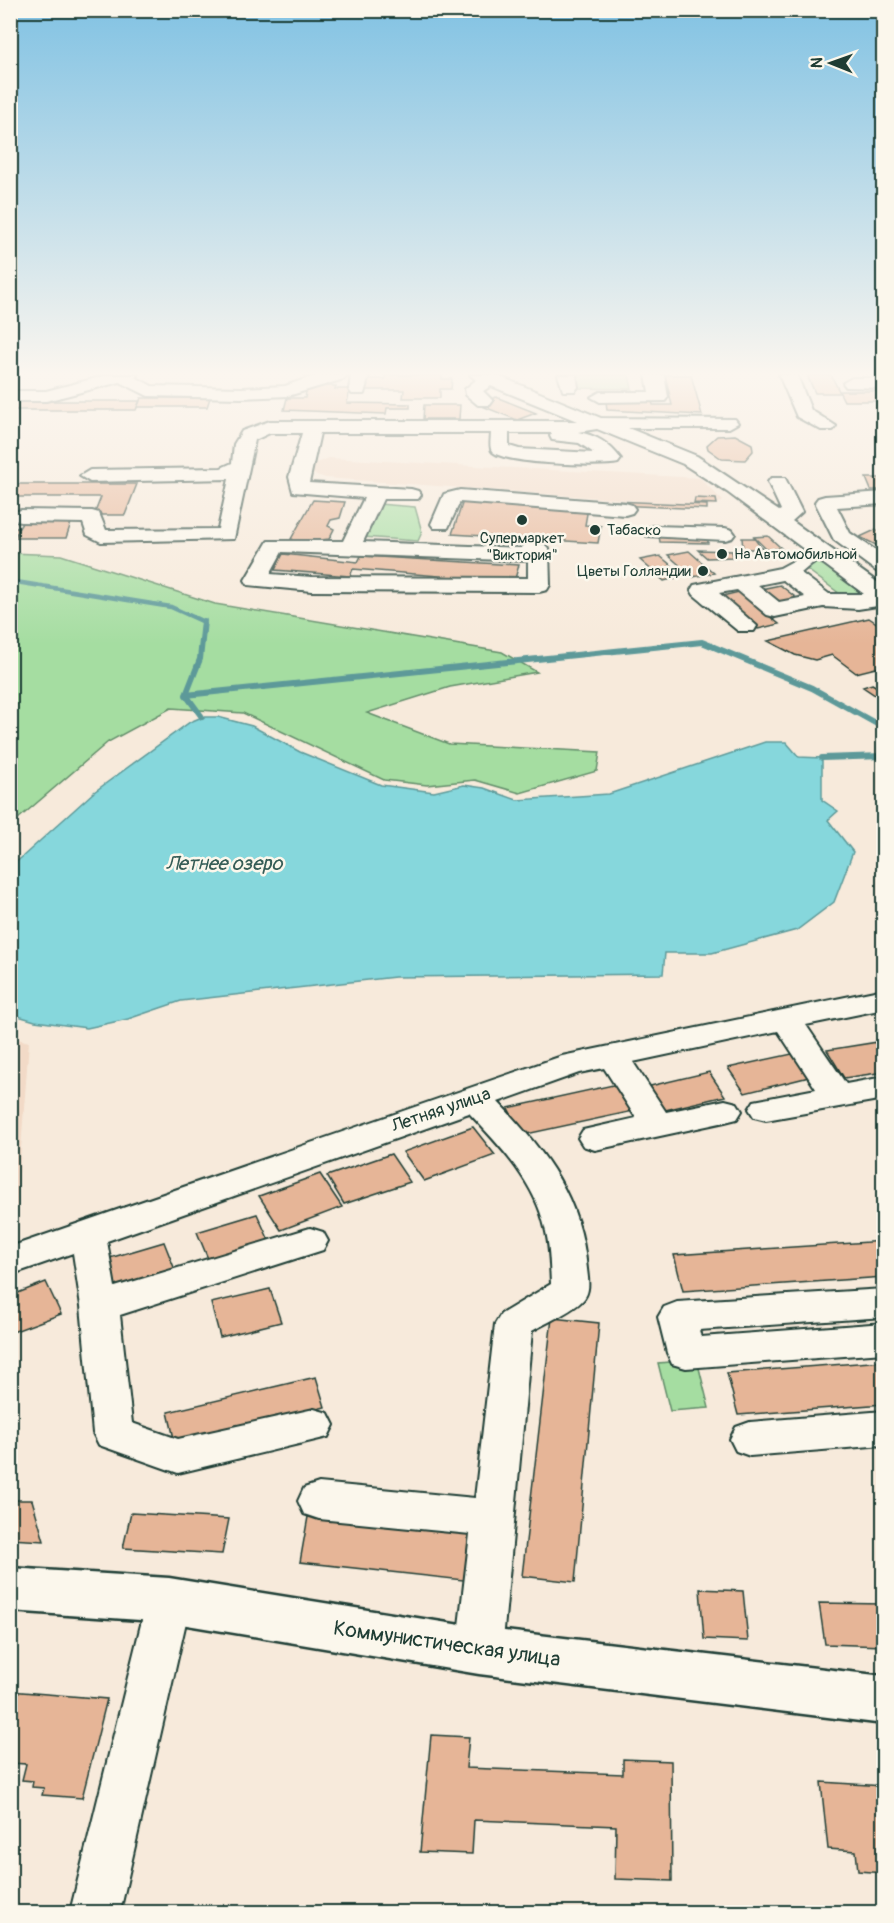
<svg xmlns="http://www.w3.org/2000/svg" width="894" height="1923" font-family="Pangolin,sans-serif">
<rect width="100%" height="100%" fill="#f7eadb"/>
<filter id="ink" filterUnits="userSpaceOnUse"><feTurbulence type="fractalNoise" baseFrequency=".0167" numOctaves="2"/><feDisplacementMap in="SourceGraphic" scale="12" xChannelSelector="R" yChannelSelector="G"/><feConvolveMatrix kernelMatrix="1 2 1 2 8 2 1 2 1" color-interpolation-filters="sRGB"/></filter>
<g filter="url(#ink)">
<path fill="#f2dac7" d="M329 458 700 478 723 501 713 506 326 478 310 473 311 465Z
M10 1037 29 1042 16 1214 11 1216Z"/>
<path fill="#a5dda1" stroke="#628d6a" stroke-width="1.5" d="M570 375H629L632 389 572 388Z
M378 504 415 507 422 532 418 541 363 537Z
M10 553 61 555 215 604 502 652 537 672 450 687 367 713 449 744 600 752 597 771 520 793 475 780 427 785 384 780 243 713 171 708 108 742 11 825Z
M817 563 827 566 864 591V596H843L805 568Z
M697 1360 709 1408 670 1411 658 1363Z"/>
<path fill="#86d7dc" stroke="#5d9999" stroke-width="1.5" d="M202 717H218L252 726 300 752 381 785 434 792 464 785 484 788 517 800 609 794 765 742H786L799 757 822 758V800L838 811 828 820 853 852 834 902 797 930 712 953H665L663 974 395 977 181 1001 128 1019 87 1028 35 1021 11 1014V867L94 792 190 722Z"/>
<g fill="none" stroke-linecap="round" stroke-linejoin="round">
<path stroke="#5d9999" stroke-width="4.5" d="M10 581 171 607 204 622"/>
<path stroke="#5d9999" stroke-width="6" d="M186 695 702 642 812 688 884 728
M202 717 186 695 200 659 204 621
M822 758 884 756"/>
</g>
<path fill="#e6b597" stroke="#1f3d34" stroke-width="1.5" d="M386 375H442V379H452L451 389H440V398H403L404 390H364L365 379H385Z
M665 375H691L702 415 607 410 606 401H652L653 405H672Z
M807 375H831L840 393H815Z
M307 386H336L335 389H350L347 403 410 404V408H387L386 414 284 410 287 398H305Z
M839 391H884V401H844Z
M496 397 536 413 517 420 477 404Z
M141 398H210L207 407H137Z
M10 401H140L136 410H10Z
M424 405H460L459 419H423Z
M735 435 752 444 753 451 745 460 722 459 708 449 707 445 717 436Z
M866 478H884V490H871Z
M10 484H137L125 515H94L101 497H13L10 502Z
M695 498 716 499 717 504 694 503Z
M313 500 345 502 340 518 331 520 328 526 334 529 329 539 313 541 311 544 291 539Z
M463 501 588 508 585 525 601 526 598 543 452 534Z
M615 501 707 505V509L615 505Z
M22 523H71L66 538H15L17 533H10V528H19Z
M875 530 884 532V549L860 537Z
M659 536 708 537V543L660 542Z
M768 536 781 548 767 550 754 537Z
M742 538H754L762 549H743Z
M698 550 732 551 733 557 707 558Z
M689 551 714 573 693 577 668 555Z
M283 554 358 562 361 556 519 565 514 582 353 569 350 576 275 570Z
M660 556 684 576 664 581 640 560Z
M780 585 799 600 780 604 761 589Z
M739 592 779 624 758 629 718 597Z
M869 618 884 628V666L856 673 832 655 815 660 795 655 768 641Z
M872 684 884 691V701L863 687Z
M884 1041V1072L844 1078 827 1050Z
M792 1054 809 1077 745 1093 728 1068Z
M709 1072 725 1096 661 1111 646 1087Z
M622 1083 638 1110 522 1135 508 1108Z
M473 1127 495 1155 424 1181 403 1152Z
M391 1154 410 1182 344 1204 327 1176Z
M320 1174 342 1207 281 1230 259 1196Z
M257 1214 272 1247 211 1266 197 1232Z
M884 1241V1277L683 1291 674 1255Z
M164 1242 177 1275 115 1294 103 1260Z
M46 1282 61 1314 10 1333V1296Z
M270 1289 281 1322 220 1337 211 1303Z
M552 1318 599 1323 575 1582 522 1576Z
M884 1361V1404L738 1415 727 1373Z
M316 1377 325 1407 175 1443 168 1412Z
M10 1500H32L44 1541 10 1539Z
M309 1511 475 1527 472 1581 300 1562Z
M131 1513 229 1519 222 1554 123 1548Z
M700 1589 743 1591 748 1641 704 1639Z
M819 1603 884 1604V1646L825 1644Z
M10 1691 107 1699 82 1798 42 1795 44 1788 32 1787 33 1781 22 1780 26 1764 10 1763Z
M431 1735 469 1737 466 1768 623 1774V1759L671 1761 672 1881 615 1879 616 1826 474 1820 472 1854 420 1852Z
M821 1782 884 1786V1873L858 1871 856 1851 828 1849Z"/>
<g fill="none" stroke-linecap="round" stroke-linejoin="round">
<g stroke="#1f3d34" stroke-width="4">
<path id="minor" d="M108 375H137L135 377 152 386 241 388 285 386 317 375H347L344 379 288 396 241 398 148 396 120 382 46 401H10V391H46Z
M351 375H369L364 394H352L349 390Z
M470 375H496L601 418 735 419 738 423 729 428H628L697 456 779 511 781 510 768 482 771 478H785L802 512 792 521 884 587V605L858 609 823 607 775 617 767 615 737 590 719 593 757 626 754 631H738L694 595 691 590 694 585 780 568 804 555 812 556 815 561 801 573 829 594H864L727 492 683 464 597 429 578 432C597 435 610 444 621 459L618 463C601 467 501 464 492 451 489 447 491 438 491 433H320L309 483 411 489 418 491 421 495 418 499H383L363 542 521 548 524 544 531 542 545 545 549 549 550 585 547 590 539 592 312 591 248 585 245 580 268 541H343L364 498 293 492 289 477 302 433H270L255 440 234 539 101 542 87 535 83 523 21 522 14 520 11 516 14 512 21 510 92 511 99 513 106 530 218 529 229 479 90 482 80 476 90 470 221 468 232 463 234 444 242 431 270 421H577L491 386 483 391 493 401 490 405H478L466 395 465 389 476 380ZM509 433H552L550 436 552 440 579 443 594 453 519 449 509 446ZM282 552 528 561V578L312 577 270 574ZM783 580 805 597 779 602 758 585Z
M558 375H576L578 387 575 391H563Z
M646 375H664L668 397 665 401 600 402 591 397 600 392H649Z
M779 375H797L811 410 836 426 833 430H821L797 417Z
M852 378H884V388L846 387 843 383Z
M460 490 625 503 632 505 635 509 632 513 625 515 460 502 448 528H434L431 524 444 494Z
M884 492V504L837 507 850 533 884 556V572L876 571 834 540 815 502 818 498 825 496Z
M654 526 725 528 732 530 735 534 732 538 725 540 647 536 644 532 647 528Z
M884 989V1009L806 1025 846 1084 884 1077V1099L766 1120 754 1117 749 1109 754 1101 816 1089 778 1031 633 1062 666 1112 725 1100 737 1103 742 1111 737 1119 725 1122 595 1150 583 1146 578 1138 583 1130 636 1118 604 1068 579 1073 498 1102C546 1152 581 1198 587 1269 588 1279 591 1291 583 1300 573 1311 546 1323 532 1331L502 1651 495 1666 479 1672 463 1666 456 1651 470 1534 319 1519 304 1514 298 1501 304 1488 319 1483 475 1498 495 1324 501 1314 551 1284C550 1265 550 1246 545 1228 535 1182 500 1146 469 1113L107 1241 115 1287 310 1228 323 1232 328 1241 323 1250 120 1315 132 1423 178 1439 314 1409 328 1413 334 1425 328 1437 178 1473 99 1445 93 1433 81 1306 73 1253 10 1275V1247L562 1056Z
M884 1289V1317L699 1330 701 1337 884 1323V1353L686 1368 672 1364 667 1353 658 1317 664 1307 677 1302Z
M884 1411V1445L750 1456 736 1451 730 1439 736 1427 750 1422Z
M169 1580 185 1586 191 1600 120 1912H70L147 1600 153 1586Z"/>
</g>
<g stroke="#1f3d34" stroke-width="5">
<path id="major" d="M10 1568 169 1578 479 1628 884 1676V1724L479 1674 169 1622 10 1611Z"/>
</g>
<use href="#minor" fill="#fbf7ec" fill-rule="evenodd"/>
<use href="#major" fill="#fbf7ec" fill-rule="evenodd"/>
</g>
</g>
<linearGradient id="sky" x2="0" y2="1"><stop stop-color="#81c2e3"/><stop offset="0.58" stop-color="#fbf6ef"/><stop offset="1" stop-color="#fbf6ef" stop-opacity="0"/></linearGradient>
<rect width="894" height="644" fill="url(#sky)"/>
<g fill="#1f3d34" stroke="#fbf7ec" stroke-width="2">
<circle cx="522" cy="520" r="6"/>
<circle cx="595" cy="530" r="6"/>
<circle cx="722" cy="554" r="6"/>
<circle cx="703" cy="571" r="6"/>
</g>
<g text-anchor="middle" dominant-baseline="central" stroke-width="5" stroke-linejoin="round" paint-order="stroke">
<g font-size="15" fill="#1f3d34" stroke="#fbf7ec" text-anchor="start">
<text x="607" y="530">Табаско</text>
<text x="522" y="538" text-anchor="middle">Супермаркет<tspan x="522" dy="17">"Виктория"</tspan></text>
<text x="734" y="554">На Автомобильной</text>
<text x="691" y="571" text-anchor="end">Цветы Голландии</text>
</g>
<g font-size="18" fill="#1f3d34" stroke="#fbf7ec">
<text transform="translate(441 1110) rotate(-19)">Летняя улица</text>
</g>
<g font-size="20" font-style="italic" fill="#345c56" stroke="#fbf7ec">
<text x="224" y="863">Летнее озеро</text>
</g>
<g font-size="21" fill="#1f3d34" stroke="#fbf7ec">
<text transform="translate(447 1644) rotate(8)">Коммунистическая улица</text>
</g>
</g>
<rect width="894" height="1923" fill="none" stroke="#fbf7ec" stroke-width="36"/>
<rect x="18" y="18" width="858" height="1887" fill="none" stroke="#1f3d34" stroke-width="2" filter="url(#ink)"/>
<g transform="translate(831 63) rotate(271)" stroke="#fbf7ec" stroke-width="4.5" paint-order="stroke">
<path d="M0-4.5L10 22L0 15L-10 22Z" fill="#1f3d34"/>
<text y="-9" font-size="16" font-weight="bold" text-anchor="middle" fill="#1f3d34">N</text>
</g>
</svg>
